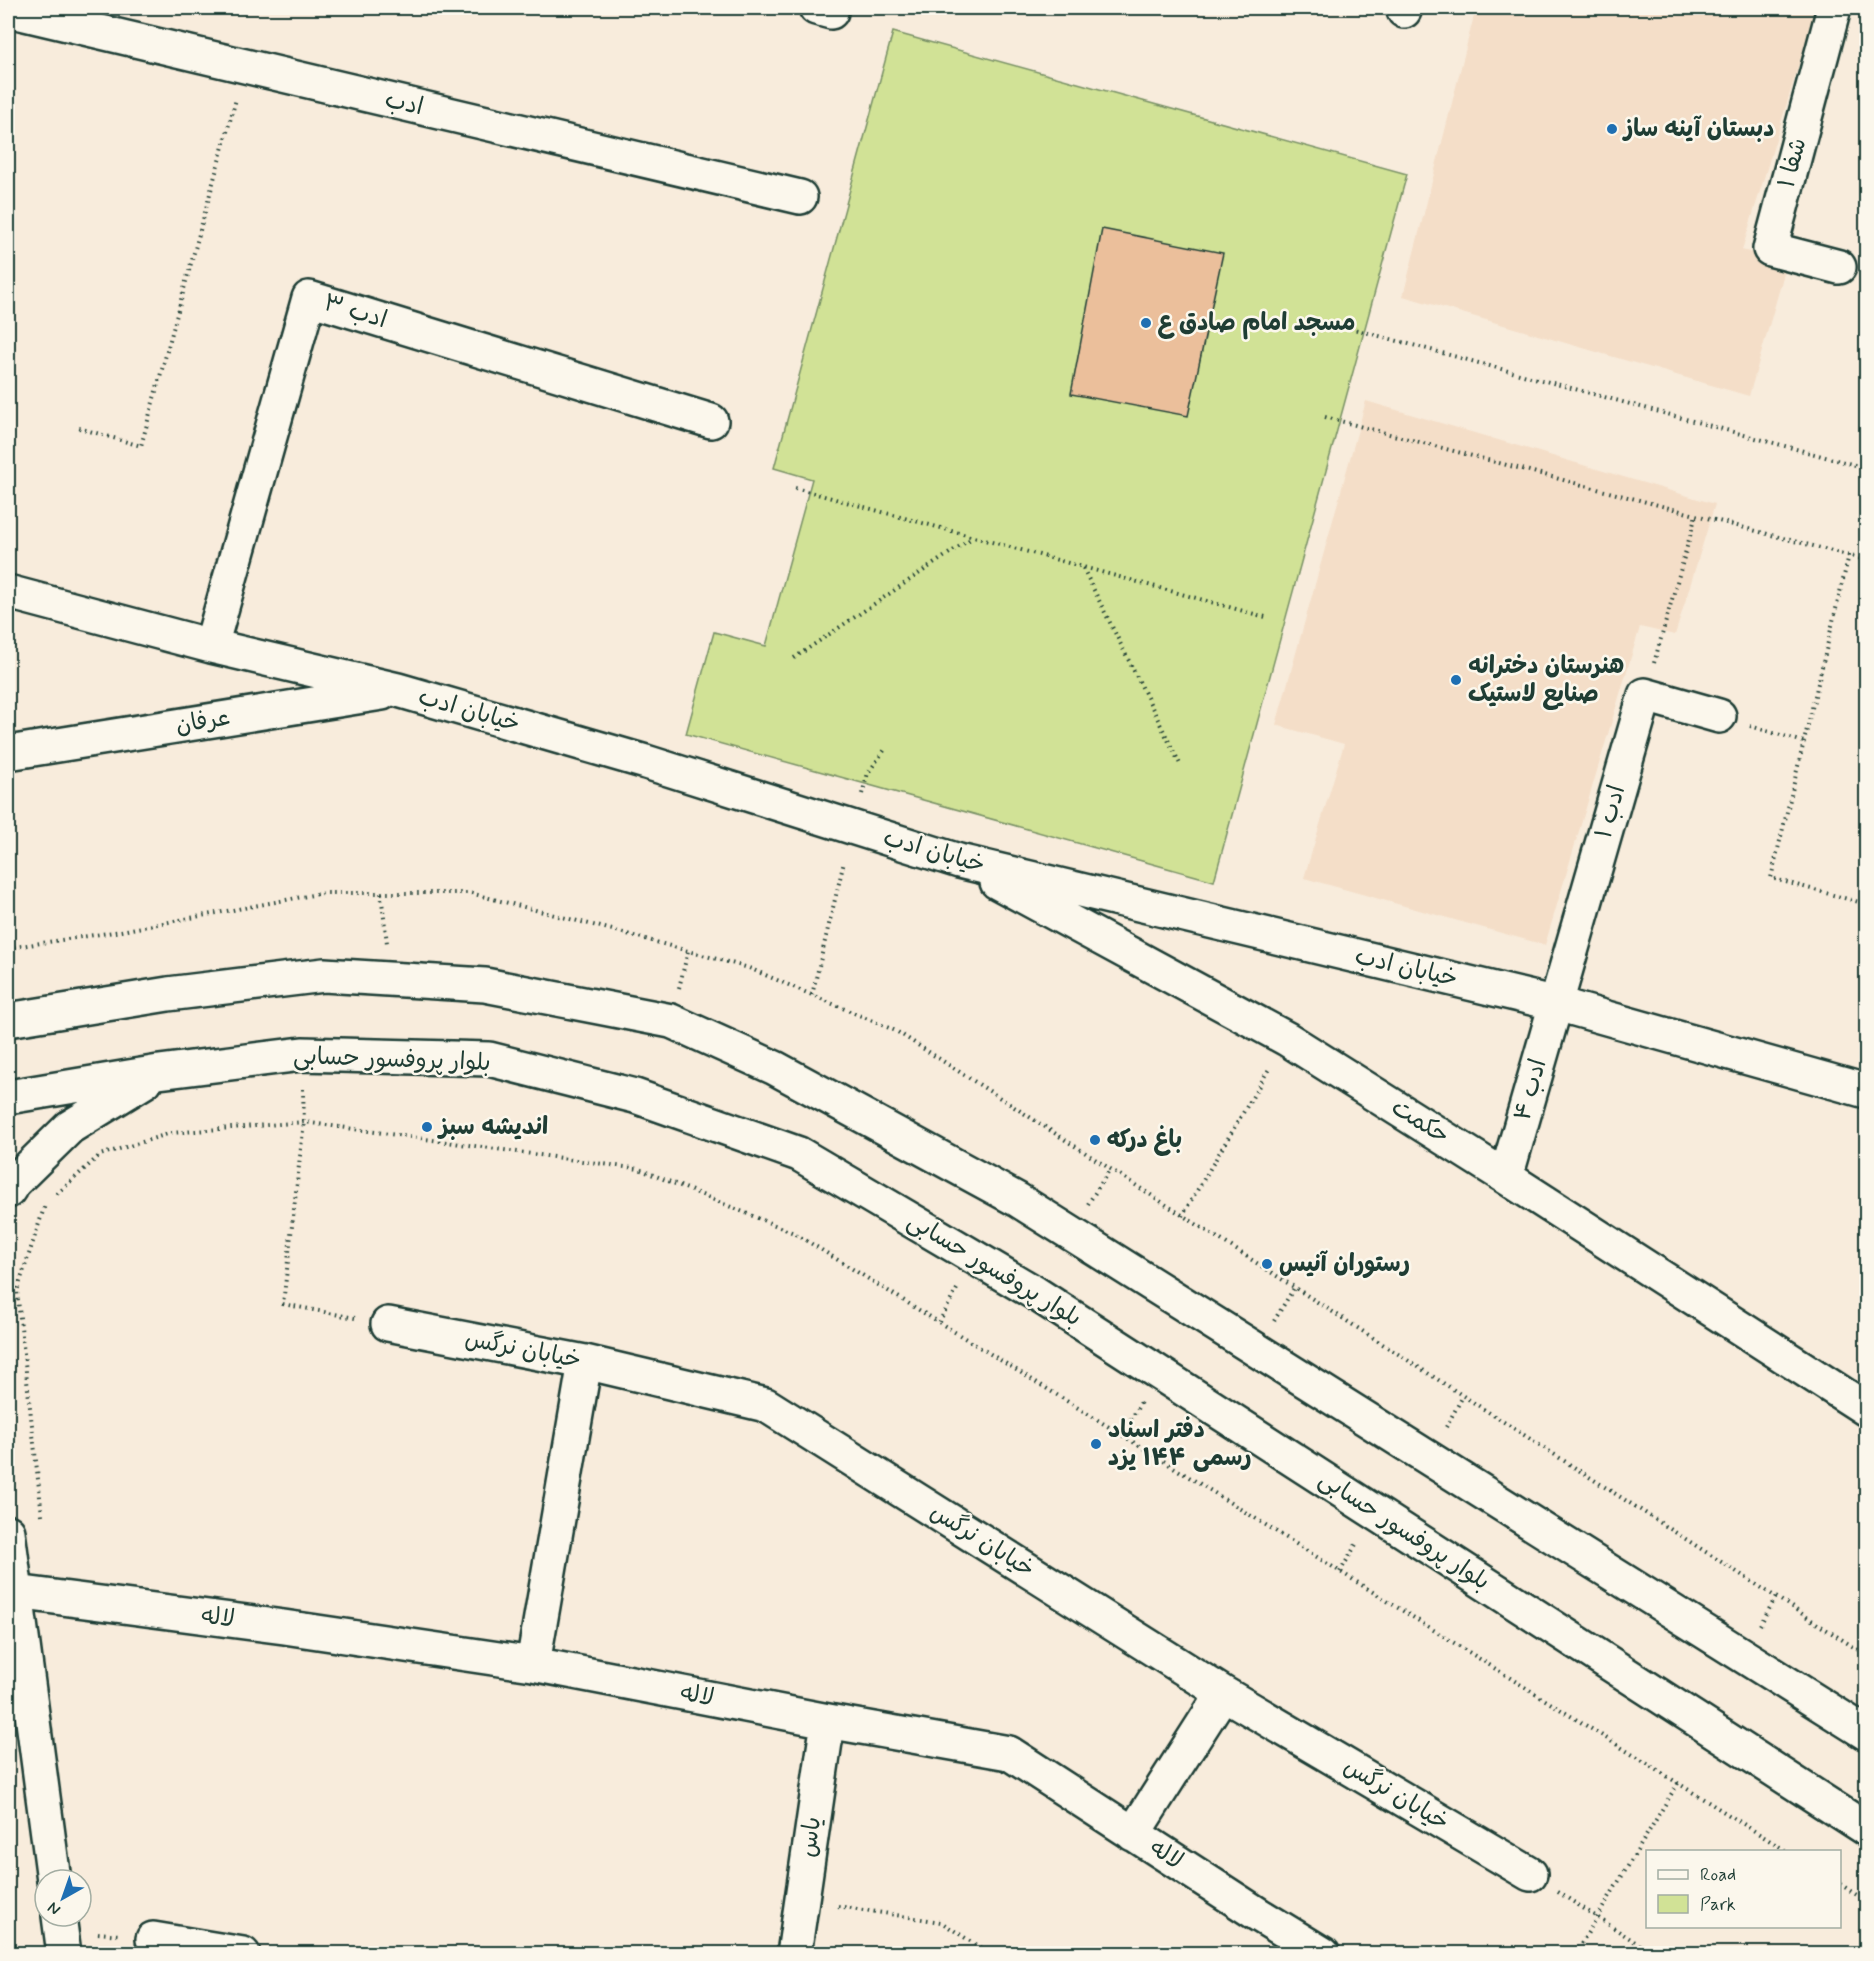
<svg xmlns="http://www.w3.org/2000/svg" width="1874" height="1961" font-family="Mynerve,'Playpen Sans Arabic',sans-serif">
<rect width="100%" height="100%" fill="#f8ecdc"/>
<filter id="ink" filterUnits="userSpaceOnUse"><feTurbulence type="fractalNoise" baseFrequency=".0167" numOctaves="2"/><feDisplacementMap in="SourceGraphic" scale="12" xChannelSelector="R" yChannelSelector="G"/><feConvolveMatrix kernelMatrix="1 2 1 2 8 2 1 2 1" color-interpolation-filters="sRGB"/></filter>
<g filter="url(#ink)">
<path fill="#f4dec8" d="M1476 8H1816L1742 250 1787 263 1749 396 1403 296Z
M1366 401 1715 504 1675 635 1640 627 1545 945 1304 878 1344 744 1276 725Z"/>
<path fill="#d1e296" stroke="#789065" stroke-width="1.5" d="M893 32 1407 174 1214 881 686 734 714 632 766 646 812 479 774 468Z"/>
<path fill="#ebbf9b" stroke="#1f3d34" stroke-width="1.5" d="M1102 229 1223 253 1188 416 1071 394Z"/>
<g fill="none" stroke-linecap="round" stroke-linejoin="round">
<g stroke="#1f3d34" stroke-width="38">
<path id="street" d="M816 8 831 12
M1834 8 1770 249 1839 267
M8 10 800 197
M1404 11 1405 8
M8 592 211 646 398 690 646 762 959 861 1557 1004 1866 1091
M211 646 309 298 711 421
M8 753 382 693
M997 882 1287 1039 1506 1177 1866 1409
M1506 1177 1645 695 1719 716
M388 1324 585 1362 766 1405 1223 1693 1530 1874
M16 1592 284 1627 533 1664 828 1721 1009 1753 1259 1915 1323 1954
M533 1664 585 1362
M1133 1834 1223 1693
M153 1939 243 1954
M794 1954 828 1721"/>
</g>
<g stroke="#1f3d34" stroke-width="38">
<path id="secondary" d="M8 1020 168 994 324 975 485 985 671 1021 775 1068 1018 1200 1866 1733
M8 1097 159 1072 302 1054 489 1059 635 1096 799 1154 1035 1293 1866 1829
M8 1191 14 1182 70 1127 145 1081
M8 1532 54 1880
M59 1916 64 1954"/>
</g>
<path stroke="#1f3d34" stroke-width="4" stroke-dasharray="1.5 4.5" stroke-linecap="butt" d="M1350 328 1866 468
M1325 417 1866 560
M79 428 141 446 236 99
M795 488 1269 618
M1849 555 1771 878 1866 904
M1083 568 1180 764
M794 658 972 538
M1654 663 1696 515
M1750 726 1804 742
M862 794 868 773 886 748
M381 893 387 943
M8 948 121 931 323 893H470L620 932 749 968 896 1031 1866 1655
M679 988 688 951
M812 995 844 862
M1863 1055 1866 1042
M303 1089 304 1122 283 1304 355 1318
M57 1194 100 1155 171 1133 304 1122 639 1169 794 1233 1122 1435 1788 1852
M1088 1204 1110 1169
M1182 1216 1269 1069
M1274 1321 1294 1288
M939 1322 957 1289
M1446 1427 1463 1396
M1122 1435 1141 1402
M42 1515 17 1291 45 1205
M1340 1572 1358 1541
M1760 1625 1776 1597
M1840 1884 1866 1901
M1558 1892 1654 1954
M838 1906 941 1922 990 1954
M98 1933 120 1935
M1237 1954 1242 1944
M1575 1954 1678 1783"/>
<use href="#street" stroke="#fbf7ec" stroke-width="33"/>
<use href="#secondary" stroke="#fbf7ec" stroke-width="33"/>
</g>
</g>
<g fill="#1f6fb2" stroke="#fbf7ec" stroke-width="2">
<circle cx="1612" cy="129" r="6"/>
<circle cx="1146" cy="323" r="6"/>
<circle cx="1456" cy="680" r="6"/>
<circle cx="427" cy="1127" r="6"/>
<circle cx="1095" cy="1140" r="6"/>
<circle cx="1267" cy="1264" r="6"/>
<circle cx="1096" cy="1444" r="6"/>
</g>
<g text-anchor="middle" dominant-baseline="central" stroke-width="5" stroke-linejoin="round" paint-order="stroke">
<g font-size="24" fill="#1f3d34" stroke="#fbf7ec">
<text transform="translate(404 104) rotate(13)">ادب</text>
<text transform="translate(1793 163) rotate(-75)">شفا ۱</text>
<text transform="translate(355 312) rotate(17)">ادب ۳</text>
<text transform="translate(469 711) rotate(16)">خیابان ادب</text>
<text transform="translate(203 722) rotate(-9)">عرفان</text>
<text transform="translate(1611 812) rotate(-74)">ادب ۱</text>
<text transform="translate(934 852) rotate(16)">خیابان ادب</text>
<text transform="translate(1406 968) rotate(13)">خیابان ادب</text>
<text transform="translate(392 1060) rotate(2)">بلوار پروفسور حسابی</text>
<text transform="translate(1531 1090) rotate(-74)">ادب ۴</text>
<text transform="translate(1420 1122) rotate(32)">حکمت</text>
<text transform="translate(994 1270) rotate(31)">بلوار پروفسور حسابی</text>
<text transform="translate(523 1350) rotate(11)">خیابان نرگس</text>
<text transform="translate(1404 1531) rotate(33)">بلوار پروفسور حسابی</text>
<text transform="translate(982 1541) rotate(32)">خیابان نرگس</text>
<text transform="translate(218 1618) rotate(7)">لاله</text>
<text transform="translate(697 1696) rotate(11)">لاله</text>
<text transform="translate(1396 1795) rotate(31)">خیابان نرگس</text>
<text transform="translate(811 1837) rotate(-82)">یاس</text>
<text transform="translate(1166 1855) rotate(33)">لاله</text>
</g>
<g font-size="24" font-weight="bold" fill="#1f3d34" stroke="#fbf7ec" text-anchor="start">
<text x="1624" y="129">دبستان آینه ساز</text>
<text x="1158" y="323">مسجد امام صادق ع</text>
<text x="1468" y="666">هنرستان دخترانه<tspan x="1468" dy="28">صنایع لاستیک</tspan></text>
<text x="439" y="1127">اندیشه سبز</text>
<text x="1107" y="1140">باغ درکه</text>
<text x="1279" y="1264">رستوران آنیس</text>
<text x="1108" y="1430">دفتر اسناد<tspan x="1108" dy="28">رسمی ۱۴۴ یزد</tspan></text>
</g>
</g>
<rect width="1874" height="1961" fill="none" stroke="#fbf7ec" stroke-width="30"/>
<rect x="15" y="15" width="1844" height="1931" fill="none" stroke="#1f3d34" stroke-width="2" filter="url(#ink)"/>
<rect x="1646" y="1850" width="195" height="78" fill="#fbf7ec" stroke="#a3ada2" stroke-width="1.5"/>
<rect x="1658" y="1870" width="30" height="9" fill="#fbf7ec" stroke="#a3ada2" stroke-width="1.5"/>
<text x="1700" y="1880" font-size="18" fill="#1f3d34">Road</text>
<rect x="1658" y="1895" width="30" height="18" fill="#d1e296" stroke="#a3ada2" stroke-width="1.5"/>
<text x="1700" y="1910" font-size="18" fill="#1f3d34">Park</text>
<g transform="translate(63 1898) rotate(220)"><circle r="28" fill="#fbf7ec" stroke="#a3ada2" stroke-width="1.5"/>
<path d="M0-4.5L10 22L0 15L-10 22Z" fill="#1f6fb2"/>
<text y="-9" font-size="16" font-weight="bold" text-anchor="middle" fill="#1f3d34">N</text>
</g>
</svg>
